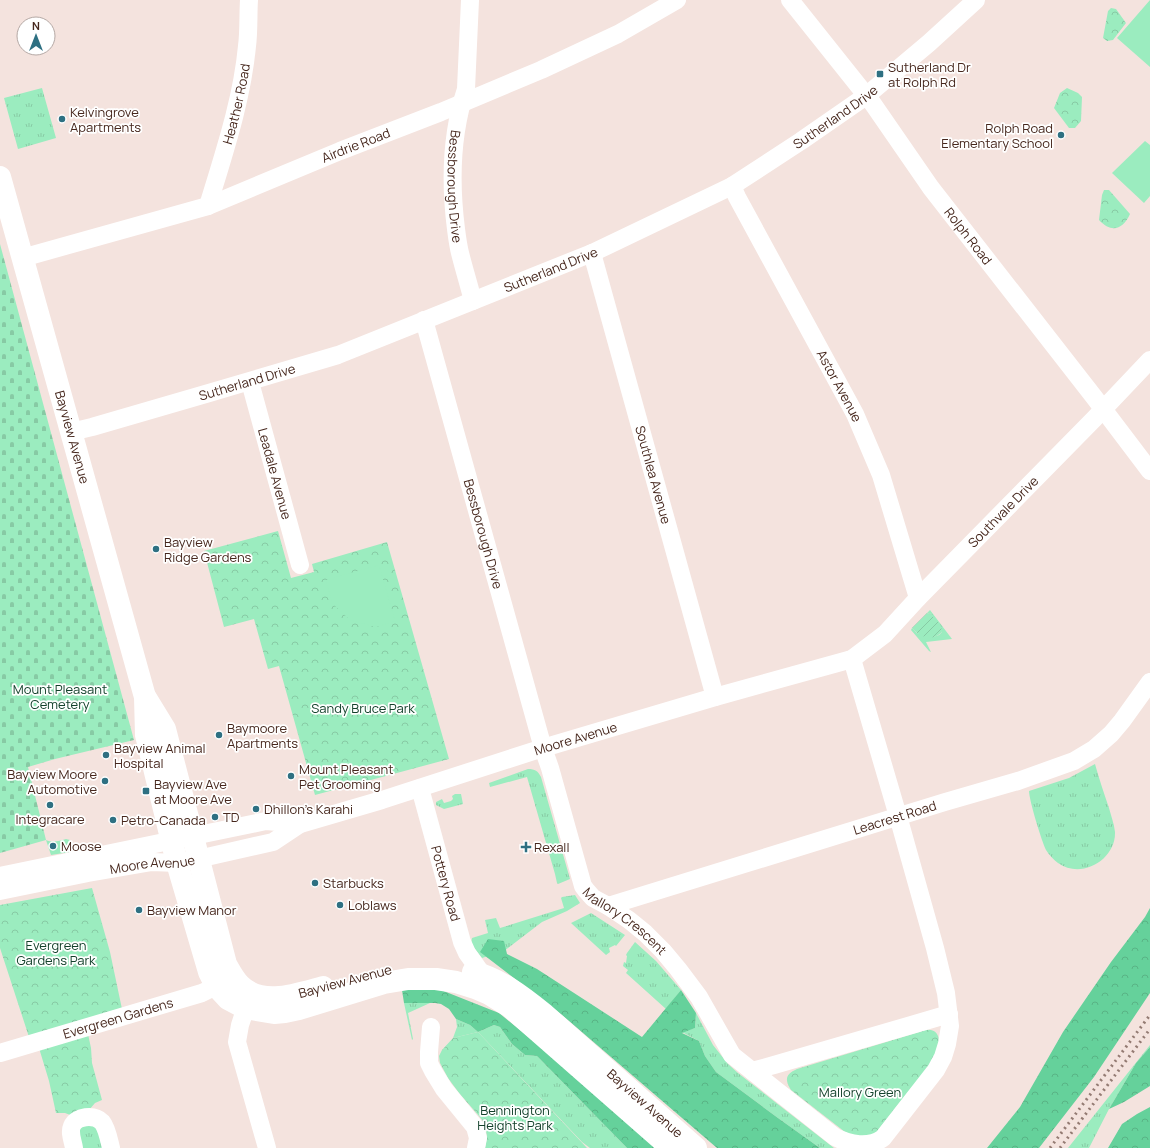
<svg xmlns="http://www.w3.org/2000/svg" width="1150" height="1148" font-family="Manrope,sans-serif">
<defs>
<pattern id="grass-tufts" width="24" height="20" patternUnits="userSpaceOnUse"><rect width="24" height="20" fill="#9becbf"/><path d="M3 7l-1-3M5 7V3M7 7l1-3M15 17l-1-3M17 17v-4M19 17l1-3" fill="none" stroke="#87caa4"/></pattern>
<pattern id="forest-crowns" width="20" height="18" patternUnits="userSpaceOnUse"><rect width="20" height="18" fill="#65d19b"/><path d="M2 6a3 3 0 1 1 6 0M12 15a3 3 0 1 1 6 0" fill="none" stroke="#59b385"/></pattern>
<pattern id="cemetery-stones" width="16" height="16" patternUnits="userSpaceOnUse"><rect width="16" height="16" fill="#9becbf"/><path d="M2 7V4a2 2 0 0 1 4 0v3zM10 15v-3a2 2 0 0 1 4 0v3z" fill="#87caa4"/></pattern>
<pattern id="park-crowns" width="20" height="18" patternUnits="userSpaceOnUse"><rect width="20" height="18" fill="#9becbf"/><path d="M2 6a3 3 0 1 1 6 0M12 15a3 3 0 1 1 6 0" fill="none" stroke="#87caa4"/></pattern>
<pattern id="garden-furrows" width="10" height="10" patternUnits="userSpaceOnUse"><rect width="10" height="10" fill="#9becbf"/><path d="M-1 1l2-2M0 10L10 0M9 11l2-2" fill="none" stroke="#87caa4"/></pattern>
</defs>
<rect width="100%" height="100%" fill="#f4e3de"/>
<path fill="url(#grass-tufts)" d="M42 88 56 138 18 149 4 98Z
M930 610 952 639 926 642 931 652 929 651 911 630 912 628 917 633 933 637 939 635 942 632 931 614 927 613Z
M1095 764C1099 779 1104 793 1109 808 1111 816 1114 823 1115 832 1116 859 1082 880 1058 863 1054 860 1049 855 1046 850 1042 842 1029 800 1029 791L1069 778Z
M528 769C535 769 538 771 541 777L570 879 558 884 557 883 555 874 527 777 490 787 489 783Z
M455 794H461L463 804 444 809 436 805V802L442 799 444 803 451 801 453 799 452 796Z
M66 839 70 840 71 845 70 852 51 855 46 840C53 843 59 841 66 839Z
M575 895 580 903 567 911 542 922 504 951 482 958 471 944 472 938 488 933 485 920 496 918 500 928 564 908 561 898 562 897Z
M591 913 625 935 616 946 615 945 609 948 610 952 606 955 571 923Z
M635 942 656 961 681 990 666 1009 626 973 628 970 623 966 624 962 626 963 627 956 626 955 627 953Z
M404 1003H430L408 1013 413 1039 412 1040Z
M696 1013 713 1045 728 1064 738 1073 834 1148H820L778 1118 716 1072 705 1056 699 1041 682 1032 695 1028Z
M456 1019 470 1025 478 1032 494 1025 500 1027 512 1044 525 1055 537 1056 627 1148H590L582 1142 478 1032 453 1038 457 1027Z
M1150 1045V1047L1136 1063 1109 1109 1089 1148H1068Z
M95 1124 105 1148H79L76 1138 81 1126Z"/>
<path fill="url(#forest-crowns)" d="M1150 908V993L1094 1077 1039 1148H987L1020 1107 1063 1032 1111 962 1145 917Z
M488 939 504 941 507 954 537 969 642 1037 681 990 696 1013 695 1028 682 1033 699 1041 705 1056 716 1072 778 1118 820 1148H717L562 1015 480 952Z
M411 989 441 990 499 1013 564 1066 656 1148H627L537 1056 525 1055 512 1044 500 1027 494 1025 478 1032 470 1025 456 1019 449 1009 441 1004 435 1003H404L402 990Z
M1150 1047V1086L1124 1102 1109 1109 1136 1063Z
M1150 1107V1148H1108L1122 1124 1137 1114Z"/>
<path fill="url(#cemetery-stones)" d="M0 244 134 740 55 759 28 767 46 840 0 853Z"/>
<path fill="url(#park-crowns)" d="M1111 8 1116 9 1126 23 1113 40 1107 41 1103 38 1108 11Z
M1067 88 1078 93 1082 97 1081 121 1075 128H1069L1054 108 1060 93Z
M1104 190H1109L1130 214C1123 230 1111 233 1099 220L1102 195Z
M278 531 291 578 314 572 312 564 387 542 449 759 315 795 279 666 268 669 254 619 224 627 204 551Z
M92 888 110 952 122 1009 29 1037 0 948V905Z
M926 1030C944 1028 940 1050 933 1060 928 1069 920 1077 914 1085 901 1101 888 1117 875 1134 862 1138 858 1138 845 1132L791 1090C784 1079 786 1074 797 1069Z
M478 1032 587 1148H485L487 1137 485 1124 479 1116 459 1093 448 1078 440 1063 439 1056 442 1050 453 1038Z
M88 1034 91 1048 92 1063 102 1100 95 1103 89 1110 73 1116 65 1113H56L49 1081 39 1048Z"/>
<path fill="url(#garden-furrows)" d="M927 613 931 614 941 626 942 632C932 642 920 637 912 628Z"/>
<path fill="#9becbf" d="M1150 0V67L1117 38Z
M1145 141 1150 145V196L1144 203 1112 173Z
M379 565 395 621 376 627 350 620 332 603 326 580Z"/>
<g fill="none" stroke-linecap="round" stroke-linejoin="round">
<g stroke="#fff" stroke-width="18">
<path id="s1" d="M470 0 466 89C451 134 450 182 456 229 457 237 458 245 460 253 464 269 469 285 473 301"/>
<path id="s2" d="M790 0 873 104 931 188 1094 397 1150 471"/>
<path id="s3" d="M732 186 737 197 855 414 881 475 918 598"/>
<path id="s4" d="M208 206C224 153 242 100 247 46 249 31 248 15 249 0"/>
<path id="s5" d="M592 253 715 697"/>
<path id="s6" d="M22 258 208 206 340 151 441 112 541 70 618 34 677 0"/>
<path id="s7" d="M424 320 543 748 550 768 583 886 586 890 593 898 608 906 629 920 645 933 663 951 678 969 699 997 732 1055 835 1137C850 1145 869 1148 883 1138L936 1070 943 1057 947 1044 950 1026 946 993 935 948 898 816 852 659"/>
<path id="s8" d="M250 382 300 565"/>
<path id="s9" d="M71 432 92 427 209 393 338 355 592 253 732 186 801 141 866 96 929 43 976 0"/>
<path id="s10" d="M420 788 462 942 467 953 482 974"/>
<path d="M0 876 266 821 300 824"/>
<path id="s11" d="M0 891 88 873 152 862 177 863 211 856 273 842 300 824 382 800 543 748 715 697 852 659 885 634 918 598 1094 419 1150 360"/>
<path id="s12" d="M608 906 945 802 1018 781 1074 761 1094 749 1111 734 1122 721 1150 682"/>
<path d="M250 995 240 1025 237 1042 267 1148"/>
<path d="M431 1027 429 1052V1063L433 1071 444 1089 475 1127 478 1138 476 1148"/>
<path id="s13" d="M0 1053 202 993 216 986 227 979"/>
<path d="M752 1071 774 1065 949 1014"/>
<path d="M74 1148C73 1141 69 1133 72 1126 76 1116 94 1114 102 1122 107 1128 109 1140 111 1148"/>
</g>
<g stroke="#fff" stroke-width="22">
<path id="s14" d="M0 177 145 697 146 735 177 863 209 972 216 986 228 999 245 1008 274 1013 285 1012 299 1009 384 983 408 979H436L456 982 475 988 489 994 510 1007 671 1148"/>
<path d="M146 698 165 729 226 964C230 971 234 979 240 985 262 1007 297 994 323 987"/>
<path id="s15" d="M473 972C500 979 522 996 543 1013L696 1148"/>
</g>
<path stroke="#947b73" stroke-width="3" stroke-dasharray="2 4" stroke-linecap="butt" d="M1050 1148 1150 1015
M1060 1148 1150 1029"/>
</g>
<g fill="#2e7082" stroke="#fff" stroke-width="1.5">
<rect x="876" y="70" width="8" height="8" rx="2"/>
<circle cx="62" cy="119" r="4"/>
<circle cx="1061" cy="135" r="4"/>
<circle cx="156" cy="549" r="4"/>
<circle cx="219" cy="735" r="4"/>
<circle cx="106" cy="755" r="4"/>
<circle cx="291" cy="776" r="4"/>
<circle cx="105" cy="781" r="4"/>
<rect x="142" y="787" width="8" height="8" rx="2"/>
<circle cx="50" cy="805" r="4"/>
<circle cx="256" cy="809" r="4"/>
<circle cx="215" cy="817" r="4"/>
<circle cx="113" cy="820" r="4"/>
<circle cx="53" cy="846" r="4"/>
<path d="M524 841h4v4h4v4h-4v4h-4v-4h-4v-4h4z"/>
<circle cx="315" cy="883" r="4"/>
<circle cx="340" cy="905" r="4"/>
<circle cx="139" cy="910" r="4"/>
</g>
<g text-anchor="middle" dominant-baseline="central" stroke-width="3.5" stroke-linejoin="round" paint-order="stroke">
<g font-size="13" fill="#46271d" stroke="#fff" text-anchor="start">
<text x="888" y="67">Sutherland Dr<tspan x="888" dy="15">at Rolph Rd</tspan></text>
<text x="70" y="112">Kelvingrove<tspan x="70" dy="15">Apartments</tspan></text>
<text x="1053" y="128" text-anchor="end">Rolph Road<tspan x="1053" dy="15">Elementary School</tspan></text>
<text x="164" y="542">Bayview<tspan x="164" dy="15">Ridge Gardens</tspan></text>
<text x="227" y="728">Baymoore<tspan x="227" dy="15">Apartments</tspan></text>
<text x="114" y="748">Bayview Animal<tspan x="114" dy="15">Hospital</tspan></text>
<text x="299" y="769">Mount Pleasant<tspan x="299" dy="15">Pet Grooming</tspan></text>
<text x="97" y="774" text-anchor="end">Bayview Moore<tspan x="97" dy="15">Automotive</tspan></text>
<text x="154" y="784">Bayview Ave<tspan x="154" dy="15">at Moore Ave</tspan></text>
<text x="264" y="809">Dhillon's Karahi</text>
<text x="223" y="817">TD</text>
<text x="50" y="819" text-anchor="middle">Integracare</text>
<text x="121" y="820">Petro-Canada</text>
<text x="61" y="846">Moose</text>
<text x="534" y="847">Rexall</text>
<text x="323" y="883">Starbucks</text>
<text x="348" y="905">Loblaws</text>
<text x="147" y="910">Bayview Manor</text>
</g>
<g font-size="13" fill="#46271d" stroke="#fff">
<text stroke="none"><textPath href="#s4" startOffset="106">Heather Road</textPath></text>
<text stroke="none"><textPath href="#s9" startOffset="831">Sutherland Drive</textPath></text>
<text stroke="none"><textPath href="#s6" startOffset="353">Airdrie Road</textPath></text>
<text stroke="none"><textPath href="#s1" startOffset="188">Bessborough Drive</textPath></text>
<text stroke="none"><textPath href="#s2" startOffset="296">Rolph Road</textPath></text>
<text stroke="none"><textPath href="#s9" startOffset="507">Sutherland Drive</textPath></text>
<text stroke="none"><textPath href="#s9" startOffset="183">Sutherland Drive</textPath></text>
<text stroke="none"><textPath href="#s3" startOffset="227">Astor Avenue</textPath></text>
<text stroke="none"><textPath href="#s14" startOffset="270">Bayview Avenue</textPath></text>
<text stroke="none"><textPath href="#s8" startOffset="95">Leadale Avenue</textPath></text>
<text stroke="none"><textPath href="#s5" startOffset="230">Southlea Avenue</textPath></text>
<text stroke="none"><textPath href="#s11" startOffset="1098">Southvale Drive</textPath></text>
<text stroke="none"><textPath href="#s7" startOffset="222">Bessborough Drive</textPath></text>
<text stroke="none"><textPath href="#s11" startOffset="599">Moore Avenue</textPath></text>
<text stroke="none"><textPath href="#s12" startOffset="300">Leacrest Road</textPath></text>
<text stroke="none"><textPath href="#s11" startOffset="155">Moore Avenue</textPath></text>
<text stroke="none"><textPath href="#s10" startOffset="99">Pottery Road</textPath></text>
<text stroke="none"><textPath href="#s7" startOffset="643">Mallory Crescent</textPath></text>
<text transform="translate(345 981) rotate(-15)">Bayview Avenue</text>
<text stroke="none"><textPath href="#s13" startOffset="123">Evergreen Gardens</textPath></text>
<text stroke="none"><textPath href="#s15" startOffset="218">Bayview Avenue</textPath></text>
</g>
<g font-size="13" fill="#13412b" stroke="#fff">
<text x="60" y="689">Mount Pleasant<tspan x="60" dy="15">Cemetery</tspan></text>
<text x="363" y="708">Sandy Bruce Park</text>
<text x="56" y="945">Evergreen<tspan x="56" dy="15">Gardens Park</tspan></text>
<text x="860" y="1092">Mallory Green</text>
<text x="515" y="1110">Bennington<tspan x="515" dy="15">Heights Park</tspan></text>
</g>
</g>
<g transform="translate(36 36)"><circle r="19" fill="#ffffff" stroke="#b5a9a5"/>
<path d="M0-3L7 15L0 10L-7 15Z" fill="#2e7082"/>
<text y="-6" font-size="11" font-weight="bold" text-anchor="middle" fill="#46271d">N</text>
</g>
</svg>
